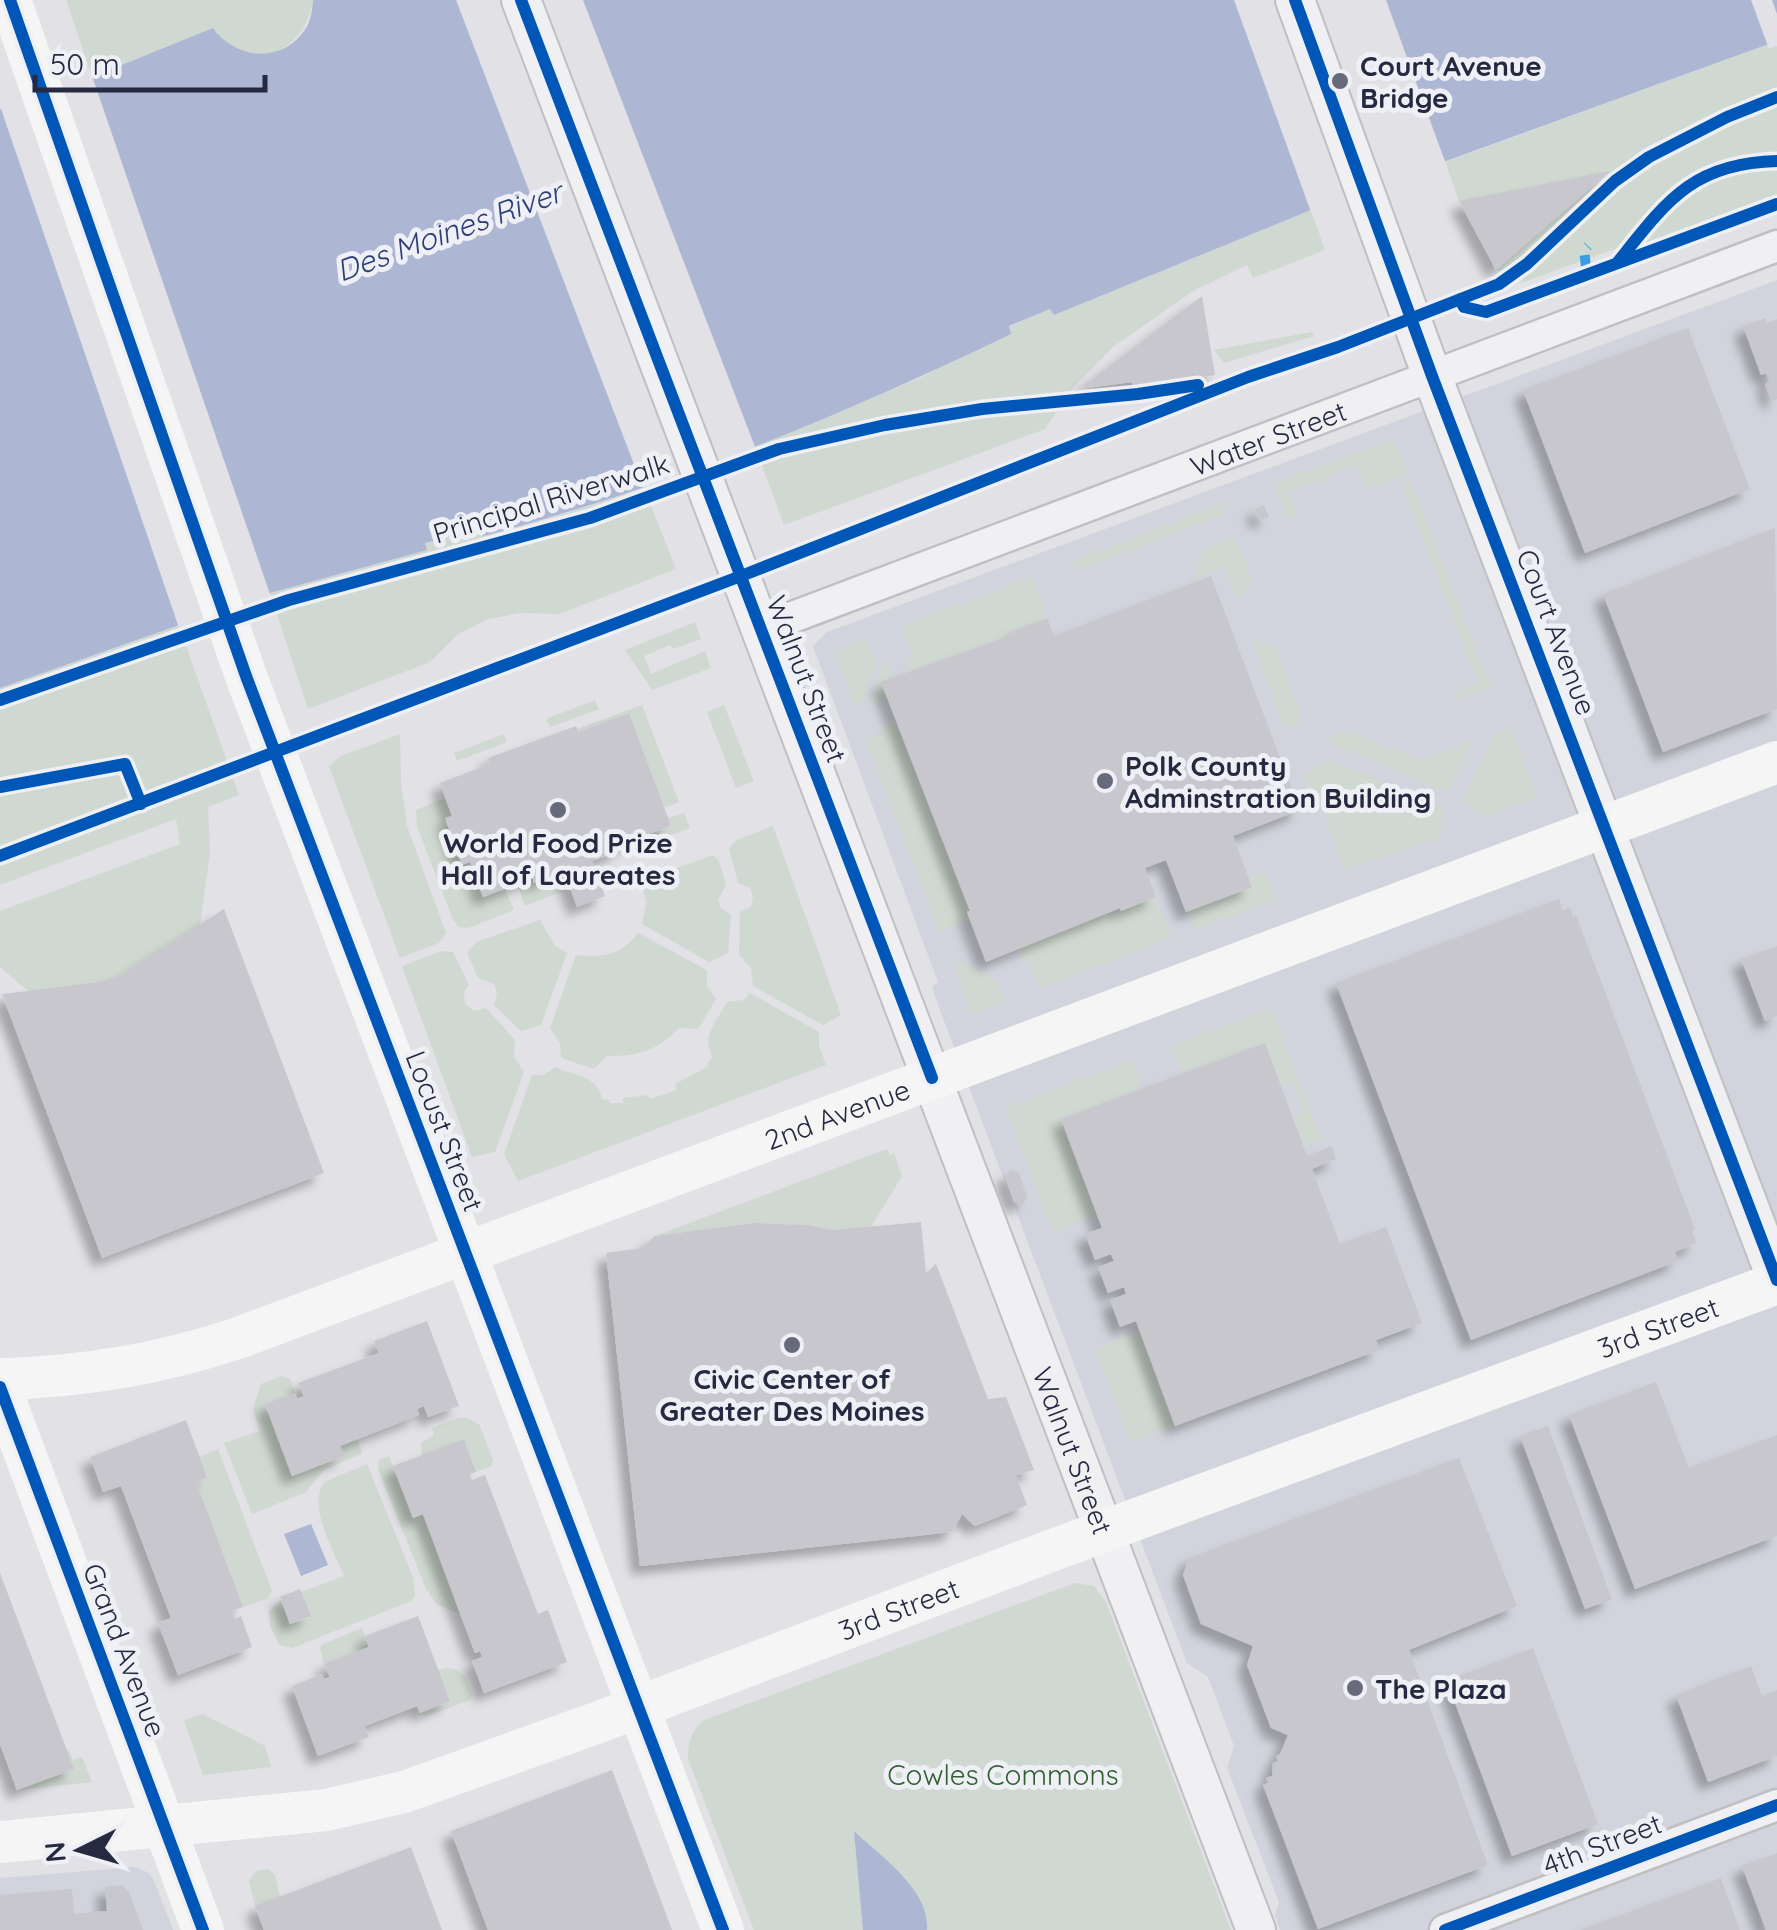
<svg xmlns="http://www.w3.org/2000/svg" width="1777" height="1930" font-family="Quicksand,sans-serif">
<defs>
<filter id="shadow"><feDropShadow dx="-9" dy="9" stdDeviation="5" flood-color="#0004"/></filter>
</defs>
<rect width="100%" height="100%" fill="#e1e1e6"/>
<path fill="#d2d4dd" d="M1777 280V1930H1280L1275 1916 1279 1902 1227 1768 1234 1746 1208 1677 1187 1663 941 1013 932 987 938 982 813 646 827 632Z
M135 1867 149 1873 155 1883 173 1930H0V1878Z"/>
<path fill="#cfd9d1" d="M66 0H313C304 56 248 76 213 28L92 77Z
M1777 41V199L1640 249V246L1628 236 1617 248 1524 282 1496 270 1459 201 1445 162Z
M1311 210 1325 250 1253 278 1247 265 1193 291 1113 347 1072 389 1045 429 784 525 755 447 922 377 1009 327 1050 308 1054 315Z
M1312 332 1314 336 1224 363 1214 350Z
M1395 439 1408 474 1376 487 1366 488 1357 466 1289 492 1297 515 1293 520 1285 516 1273 483Z
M1410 479 1491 688 1453 700 1452 694 1477 682 1401 483Z
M644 488 676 569 559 614 520 613 488 619 457 635 430 662 308 709 270 593 426 550 425 543 481 529 546 520Z
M1231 500 1220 516 1081 570 1074 567 1072 561Z
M1235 535 1252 580 1242 601 1236 599 1224 566 1193 582 1196 567 1206 547Z
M1033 577 1047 618 1014 632 1015 634 910 671 905 659 912 656 901 626Z
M695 622 701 639 673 649 670 645 644 656 651 674 705 651 711 668 652 690 625 650Z
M178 623 239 795 208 807 210 852 200 926 123 974 99 982 29 992 0 967V911L180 844 176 819 0 885V688Z
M867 639 876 662 864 701 854 705 834 651Z
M1255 639 1276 647 1301 716 1295 730 1282 724 1253 644Z
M887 663 893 678 881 682 887 698 870 705 882 665Z
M595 700 599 709 550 727 546 719Z
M642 705 679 802 664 808 629 713 578 732 577 729Z
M724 705 754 781 736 788 707 712Z
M895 721 970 911 968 913 970 920 939 932 865 739 884 732 882 726Z
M1511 727 1537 797 1484 818 1463 800 1494 734Z
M1349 730 1419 760 1473 740 1447 793 1324 740Z
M400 734 401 784 407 826 446 933 439 943 400 958 329 766 341 756Z
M504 734 507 742 457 761 454 753Z
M1329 759 1443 807 1441 837 1344 871 1320 803 1314 805 1303 775Z
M445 798 452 816 446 818 462 864 470 862 483 897 505 889 514 910 468 928 459 927 453 920 417 826 416 810Z
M684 813 690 828 623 853 619 845 671 826 668 818Z
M773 826 841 1015 823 1025 753 986 751 968 739 955 740 912 751 907 753 896 750 888 738 883 729 848 736 840Z
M713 855 718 859 726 885 718 900 721 908 731 915 728 953 709 962 642 924 646 903 641 881Z
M1265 870 1277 901 1193 930 1186 912 1252 887 1248 876Z
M564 871 570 889 525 906 517 884 533 878 535 883Z
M1156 897 1172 938 1039 989 1028 960 1022 962 1018 950 1021 945Z
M540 920 555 946 567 953 541 1025 521 1031 494 1005 497 992 494 984 478 978 467 953 476 942Z
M638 933 707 970V986L716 999 698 1029 679 1028C656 1051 640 1056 607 1056L594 1069 561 1058 560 1043 550 1028 576 955C601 959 623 954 638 933Z
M442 951 453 952 469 985 464 992 465 1004 474 1011 486 1008 515 1040 514 1057 524 1072 495 1152 472 1157 402 966Z
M960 960 997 982 1005 1002 972 1014 952 963Z
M750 993 819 1032V1046L826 1065 518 1181 504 1154 532 1075H544L555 1067C574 1076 598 1075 602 1099L609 1100 610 1103H623V1098L648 1095 650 1099 677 1090 675 1084 709 1066 707 1063 713 1057C700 1037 717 1021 727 1002L743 1000Z
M1271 1008 1321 1140 1304 1147 1293 1117 1305 1112 1294 1084 1282 1088 1265 1043 1181 1074 1171 1046Z
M1132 1060 1142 1089 1061 1119 1097 1216 1053 1233 1005 1108Z
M887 1149 890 1155 894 1153 902 1176 871 1227 833 1230 807 1225 755 1223 655 1236Z
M1140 1331 1175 1426 1130 1442 1095 1349Z
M282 1376 290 1379 295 1393 265 1405 292 1476 343 1456 340 1446 357 1439 363 1453 324 1470 306 1492 252 1514 224 1443 260 1431 253 1409 261 1384Z
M458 1418H467L479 1424 493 1460 491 1466 476 1472 464 1440 422 1455 421 1443 434 1435 432 1428Z
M218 1449 272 1591 267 1599 243 1607 196 1481 207 1476 199 1457Z
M389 1456 413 1517 423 1514 460 1614 437 1605 426 1589 378 1469 379 1460Z
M367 1464 413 1577 415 1596 411 1601 292 1648 279 1645 270 1626 269 1611 281 1600 290 1624 310 1617 301 1592 344 1576C334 1551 307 1507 324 1482Z
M1075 1583 1094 1586 1106 1602 1231 1930H754L688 1759C688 1742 691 1731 704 1720Z
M362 1628 369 1647 324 1664 320 1647 323 1644Z
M447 1668C465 1670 467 1679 472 1695L470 1700 427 1716 420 1713 450 1701 438 1670Z
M203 1714 265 1746 271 1767 203 1775 184 1720Z
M69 1750 73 1760 82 1757 92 1782 17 1790 73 1769 67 1751Z
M269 1869 275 1875 280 1897 255 1906 249 1881 256 1871Z"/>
<path fill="#adb7d4" d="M313 0H1777V41L1311 210 1054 315 1050 309 1009 326 1011 334C841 416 666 488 483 536L480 529 425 543 427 550 270 593 0 688V109L92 77 213 28C234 58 280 65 304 31 311 22 312 11 313 0Z
M311 1524 328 1565 301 1576 284 1534Z
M854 1831C880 1856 930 1889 927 1930H863Z"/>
<path fill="#e1e1e6" d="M456 0H583L757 452 645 493Z
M1234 0H1386L1447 167 1312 215Z
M1751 0H1772L1777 14V46L1769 49Z
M91 73 271 597 179 628 0 106Z"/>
<path fill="#c7c7cd" filter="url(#shadow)" d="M1610 171 1496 270 1459 201Z
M1202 296 1215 375 1133 388 1132 382 1079 389Z
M1765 318 1767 323 1777 319V399L1772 401 1765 384 1770 382 1766 373 1761 375 1743 326Z
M1688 328 1750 489 1585 553 1523 390Z
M1264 505 1269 517 1260 520 1255 509Z
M1775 528 1777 709 1663 752 1603 594Z
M1211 576 1300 810 1233 836 1252 887 1186 912 1166 860 1145 868 1156 897 1121 911 1120 908 986 962 967 912 970 911 881 682 1015 634 1013 631 1047 618 1054 636Z
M629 713 671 826 619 845 621 850 592 861 605 896 577 907 564 871 534 883 533 878 483 897 470 862 462 865 445 818 452 816 440 783 490 764 488 758 576 726 578 732Z
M1559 899 1563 910 1570 907 1573 916 1576 915 1695 1229 1692 1231 1696 1243 1675 1252 1678 1261 1471 1340 1336 983Z
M224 909 324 1173 102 1258 2 994 99 982 123 974Z
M1777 946V1016L1765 1021 1741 959Z
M1265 1043 1307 1156 1332 1146 1336 1159 1312 1169 1340 1244 1386 1227 1422 1323 1376 1340 1379 1350 1175 1426 1136 1321 1120 1327 1110 1300 1126 1294 1124 1287 1108 1293 1098 1267 1114 1261 1111 1254 1095 1260 1085 1234 1102 1228 1061 1119Z
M1010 1169 1019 1173 1027 1197 1022 1205 1014 1202 1005 1178Z
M921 1222 926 1273 936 1264 988 1399 1006 1397 1034 1470 1016 1475 1027 1505 975 1526 962 1514 952 1532 640 1566 606 1253 642 1248 655 1236 755 1223 807 1225 833 1230Z
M427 1321 459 1406 428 1417 424 1406 417 1409 419 1415 340 1446 344 1456 292 1476 265 1404 295 1393 297 1399 304 1396 298 1383 379 1353 374 1341Z
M1656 1382 1689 1468 1777 1435V1536L1635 1589 1569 1415Z
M186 1420 207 1477 196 1481 243 1607 232 1611 235 1619 241 1616 252 1647 178 1675 158 1623 171 1618 121 1486 103 1492 90 1457Z
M1548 1426 1612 1599 1585 1609 1520 1436Z
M464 1439 476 1472 470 1474 472 1480 485 1475 538 1614 548 1610 567 1662 484 1693 472 1661 482 1657 480 1651 475 1653 423 1514 413 1518 393 1466Z
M1459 1458 1517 1606 1409 1650 1488 1865 1318 1929 1263 1785 1268 1783 1266 1778 1272 1776 1273 1763 1278 1761 1276 1756 1280 1754 1288 1735 1271 1728 1247 1665 1253 1646 1201 1624 1183 1575 1189 1558Z
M0 1573 74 1769 17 1790 0 1744Z
M300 1589 311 1616 290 1624 280 1597Z
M418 1616 450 1701 420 1713 417 1706 365 1726 369 1737 318 1756 292 1686 322 1674 324 1679 330 1677 324 1664 369 1647 365 1636Z
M1533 1648 1598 1824 1512 1856 1447 1681Z
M1751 1666 1762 1696 1777 1690V1756L1708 1782 1676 1695Z
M612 1770 672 1930H488L451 1831Z
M411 1847 442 1930H264L255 1906Z
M1777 1853V1930H1766L1742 1866Z
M1721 1878 1740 1930H1583V1929Z
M122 1885 129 1892 143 1930H0V1895L72 1889 74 1914 107 1911 105 1887Z"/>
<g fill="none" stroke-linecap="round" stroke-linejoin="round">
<g stroke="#bfbfc4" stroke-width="35">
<g id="minor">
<path id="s1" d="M761 629 1777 246"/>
<path d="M1445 1930 1777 1805"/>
</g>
</g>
<g stroke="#bfbfc4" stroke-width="42">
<g id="tertiary">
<path id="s2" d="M521 0 1256 1930"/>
<path d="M1295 0 1432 376 1777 1280"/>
</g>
</g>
<use href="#minor" stroke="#f0f0f3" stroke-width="30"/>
<use href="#tertiary" stroke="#f0f0f3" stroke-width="38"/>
<g stroke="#f5f5f6" stroke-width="42">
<path d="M10 0 246 676 723 1930"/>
<path id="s3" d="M0 1379C83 1377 162 1364 241 1337L1777 762"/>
<path d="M0 1387 203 1930"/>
<path id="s4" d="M0 1842 326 1810 404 1792 599 1722 1061 1547 1777 1283"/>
</g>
<path stroke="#3c9ce3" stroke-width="10" stroke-dasharray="20 10" stroke-linecap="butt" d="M1587 275 1584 250 1588 246"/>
<g stroke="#eef0f6" stroke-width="19">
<path id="cycleway" d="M10 0 246 676 723 1930
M521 0 932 1078
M1295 0 1432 376 1777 1280
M1617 263C1666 202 1692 163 1777 161
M1460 299 1464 307 1486 312 1777 204
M0 700 289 600 590 518 779 449 885 425 982 409 1138 394 1198 385
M0 787 125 764 141 804
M0 856 741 576 1248 377 1338 347 1499 284 1527 264 1615 181 1649 157 1727 117 1777 97
M0 1387 203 1930
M1445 1930 1777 1805"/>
</g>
<use href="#cycleway" stroke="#0057b8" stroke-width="12"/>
</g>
<g fill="#676a7b" stroke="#eef0f6" stroke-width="4">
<circle cx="1340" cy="81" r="10"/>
<circle cx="1105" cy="781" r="10"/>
<circle cx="558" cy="810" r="10"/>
<circle cx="792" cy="1345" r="10"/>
<circle cx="1355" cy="1688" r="10"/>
</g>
<g text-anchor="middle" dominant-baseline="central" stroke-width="10" stroke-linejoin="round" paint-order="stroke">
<g font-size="28" font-weight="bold" fill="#262a41" stroke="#eef0f6" text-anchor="start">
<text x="1360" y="65">Court Avenue<tspan x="1360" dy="32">Bridge</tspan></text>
<text x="1125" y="765">Polk County<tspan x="1125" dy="32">Adminstration Building</tspan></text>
<text x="558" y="842" text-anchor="middle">World Food Prize<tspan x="558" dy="32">Hall of Laureates</tspan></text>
<text x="792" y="1378" text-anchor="middle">Civic Center of<tspan x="792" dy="32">Greater Des Moines</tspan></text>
<text x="1375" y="1688">The Plaza</text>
</g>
<g font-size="28" fill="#262a41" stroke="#eef0f6">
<text stroke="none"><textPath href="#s1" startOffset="542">Water Street</textPath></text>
<text transform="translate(551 498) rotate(-17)">Principal Riverwalk</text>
<text transform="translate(1557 632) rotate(69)">Court Avenue</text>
<text transform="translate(807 679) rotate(69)">Walnut Street</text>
<text stroke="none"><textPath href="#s3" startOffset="882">2nd Avenue</textPath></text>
<text transform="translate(445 1131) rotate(69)">Locust Street</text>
<text stroke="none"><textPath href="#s4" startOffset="1745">3rd Street</textPath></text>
<text stroke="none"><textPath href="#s2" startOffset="1552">Walnut Street</textPath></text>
<text stroke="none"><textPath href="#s4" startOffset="935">3rd Street</textPath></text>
<text transform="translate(125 1650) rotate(69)">Grand Avenue</text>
<text transform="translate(1602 1844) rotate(-21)">4th Street</text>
</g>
<g font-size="28" fill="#335e33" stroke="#eef0f6">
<text x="1003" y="1774">Cowles Commons</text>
</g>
<g font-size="30" font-style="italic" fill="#2e3f78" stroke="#eef0f6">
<text transform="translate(449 231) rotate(-20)">Des Moines River</text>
</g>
</g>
<g transform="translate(80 1850) rotate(265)" stroke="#eef0f6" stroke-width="8" paint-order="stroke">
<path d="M0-8L18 38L0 25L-18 38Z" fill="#262a41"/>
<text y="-15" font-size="28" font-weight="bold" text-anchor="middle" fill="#262a41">N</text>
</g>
<path d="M35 75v15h230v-15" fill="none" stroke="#262a41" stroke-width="5"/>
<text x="50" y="75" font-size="30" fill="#262a41" stroke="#eef0f6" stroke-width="8" paint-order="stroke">50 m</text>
</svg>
